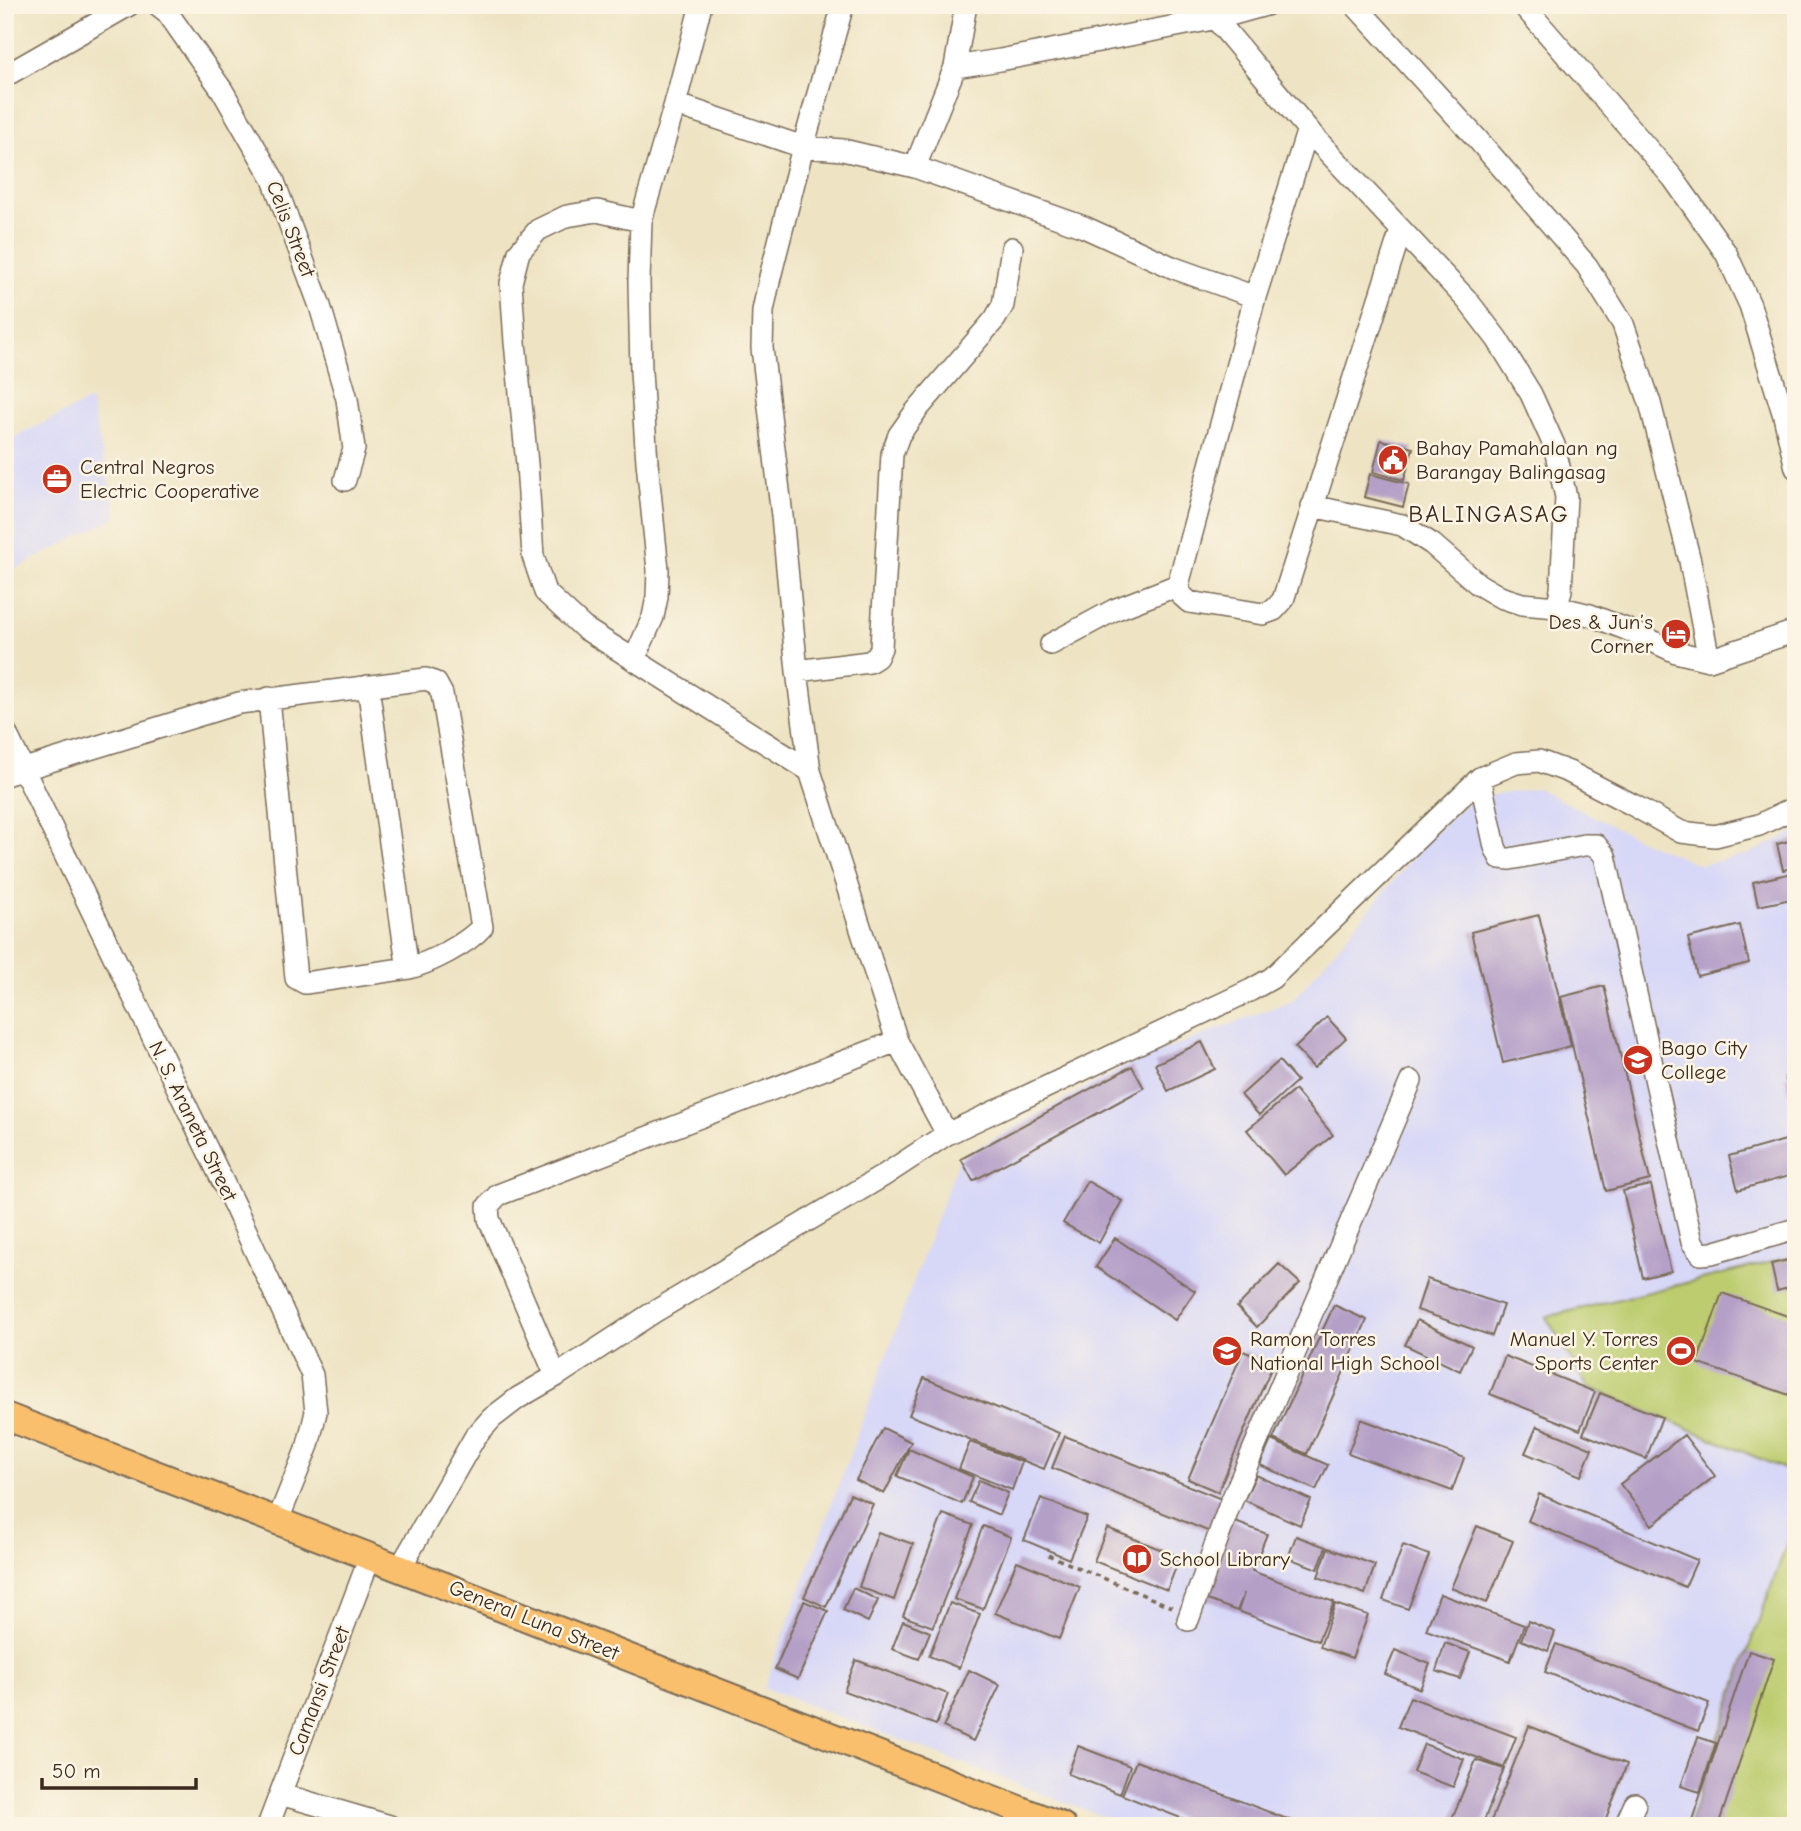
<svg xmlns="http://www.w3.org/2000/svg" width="1801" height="1831" font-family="'Comic Neue',sans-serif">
<rect width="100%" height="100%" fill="#fcf5e5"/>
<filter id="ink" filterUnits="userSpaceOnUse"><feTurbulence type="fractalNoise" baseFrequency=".0143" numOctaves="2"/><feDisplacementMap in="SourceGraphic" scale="14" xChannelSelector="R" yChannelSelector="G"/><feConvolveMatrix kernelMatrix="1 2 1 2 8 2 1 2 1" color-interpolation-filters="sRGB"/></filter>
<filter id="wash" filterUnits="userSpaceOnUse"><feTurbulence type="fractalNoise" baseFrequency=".00686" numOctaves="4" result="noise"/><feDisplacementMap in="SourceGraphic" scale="28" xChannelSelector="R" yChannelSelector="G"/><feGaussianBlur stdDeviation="1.57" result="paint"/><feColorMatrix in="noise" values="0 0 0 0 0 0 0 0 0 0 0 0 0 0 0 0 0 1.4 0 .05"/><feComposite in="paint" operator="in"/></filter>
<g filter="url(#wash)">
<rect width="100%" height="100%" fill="#eee4c4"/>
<path fill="#d7d7f8" d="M90 400 117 517 5 574V442Z
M1537 788 1644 842 1700 865 1747 855 1796 831V1256L1547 1317 1587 1386 1796 1474V1519L1748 1650 1689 1826H1128L764 1688 959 1158 1126 1065 1293 1000 1424 844 1473 797Z"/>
<path fill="#bccc6e" stroke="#7c7b46" stroke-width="2" d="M1796 1256V1474L1587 1386 1546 1317Z
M1796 1519V1826H1689L1748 1650Z"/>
<g id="blocks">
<path fill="#b49fc7" d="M1381 440 1413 448 1404 480 1373 472Z
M1370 474 1409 484 1403 507 1364 497Z
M1796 839V867L1783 870 1777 844Z
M1796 872V898L1758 906 1753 882Z
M1539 915 1571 1046 1503 1063 1471 932Z
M1740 925 1749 963 1697 976 1688 938Z
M1604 986 1650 1180 1606 1191 1561 997Z
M1327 1017 1346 1038 1314 1068 1295 1048Z
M1202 1042 1215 1069 1168 1091 1155 1064Z
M1279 1061 1297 1081 1259 1115 1241 1095Z
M1132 1066 1144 1088 973 1181 961 1159Z
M1796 1073V1112H1795L1785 1077Z
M1295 1090 1333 1135 1284 1175 1247 1130Z
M1796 1137V1174L1738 1190 1729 1156Z
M1087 1181 1122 1201 1099 1243 1063 1223Z
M1651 1185 1671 1271 1643 1278 1623 1191Z
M1115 1238 1195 1291 1175 1320 1096 1267Z
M1796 1258V1286L1777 1291 1771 1264Z
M1279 1264 1300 1283 1257 1327 1237 1307Z
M1427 1279 1503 1305 1492 1336 1417 1310Z
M1722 1293 1796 1319V1376L1789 1395 1697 1363Z
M1334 1305 1367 1320 1307 1454 1273 1439Z
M1417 1320 1472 1346 1460 1371 1405 1345Z
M1243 1351 1273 1364 1218 1492 1188 1479Z
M1505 1356 1595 1392 1580 1430 1490 1394Z
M924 1378 1059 1433 1044 1469 909 1415Z
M1600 1393 1662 1417 1646 1459 1583 1434Z
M1361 1419 1464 1458 1452 1491 1348 1453Z
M1537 1426 1592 1449 1581 1476 1525 1453Z
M883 1428 911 1442 884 1494 856 1480Z
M1684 1435 1715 1476 1652 1525 1620 1484Z
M1065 1436 1224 1500 1210 1532 1052 1468Z
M1271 1440 1328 1465 1316 1490 1260 1465Z
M970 1442 1022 1462 1012 1490 959 1469Z
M909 1449 973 1477 962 1504 897 1476Z
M1256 1475 1311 1500 1300 1525 1244 1500Z
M979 1480 1008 1493 999 1515 969 1502Z
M850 1494 873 1504 826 1607 804 1597Z
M1539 1494 1697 1560 1685 1587 1528 1521Z
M1041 1498 1087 1517 1069 1559 1024 1540Z
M943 1514 973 1525 933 1627 903 1616Z
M1230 1520 1267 1534 1252 1571 1334 1602 1318 1641 1238 1611 1244 1593 1237 1611 1199 1597Z
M983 1526 1011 1537 983 1609 954 1599Z
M1477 1526 1513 1541 1487 1603 1451 1588Z
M1107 1528 1180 1557 1167 1590 1094 1561Z
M878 1532 913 1544 894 1600 859 1587Z
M1296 1536 1326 1547 1318 1569 1288 1558Z
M1403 1545 1429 1555 1408 1609 1383 1600Z
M1328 1548 1375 1565 1365 1594 1318 1577Z
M1017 1561 1080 1587 1059 1639 995 1613Z
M853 1588 878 1600 868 1622 843 1610Z
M1440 1594 1524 1625 1510 1661 1426 1630Z
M804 1601 828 1611 798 1679 775 1669Z
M950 1603 980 1614 959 1668 929 1656Z
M1335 1604 1368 1615 1352 1658 1320 1647Z
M903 1621 930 1632 919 1659 892 1649Z
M1528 1621 1555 1632 1548 1651 1521 1640Z
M1445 1643 1470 1652 1460 1679 1436 1671Z
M1556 1644 1709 1703 1698 1731 1545 1672Z
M1395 1650 1430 1664 1420 1689 1385 1674Z
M1749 1651 1774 1659 1718 1826H1690Z
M856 1660 948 1694 936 1725 844 1691Z
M969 1670 1000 1685 973 1741 943 1727Z
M1410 1697 1516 1737 1504 1768 1398 1727Z
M1529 1726 1627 1764 1603 1826H1489Z
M1698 1737 1716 1743 1700 1792 1681 1786Z
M1424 1744 1464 1759 1453 1787 1413 1772Z
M1078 1746 1130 1766 1120 1794 1068 1774Z
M1476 1760 1504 1769 1482 1826H1449Z
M1136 1761 1295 1822 1294 1826H1201L1122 1795Z"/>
</g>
</g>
<g filter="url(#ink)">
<use href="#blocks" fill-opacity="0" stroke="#7a6b58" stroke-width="2"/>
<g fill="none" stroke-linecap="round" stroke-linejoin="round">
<g stroke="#7a6b58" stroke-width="24">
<path id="minor" d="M158 5 167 12 222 90 273 179 320 306 347 399 354 449 345 480
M843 5 803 147 770 277 763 311 762 348 782 516 797 671 810 771 897 1041 947 1134
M1355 5 1479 141 1587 266 1623 324 1650 403 1690 561 1709 660
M1523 5 1673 178 1726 253 1750 305 1784 416 1796 468
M1215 18 1316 139 1467 300 1497 339 1531 394 1554 445 1566 497 1561 590 1557 607
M955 67 1000 60 1223 17 1266 5
M5 76 129 5
M675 104 701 5
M1308 129 1255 297 1178 585 1180 594 1189 602 1263 614 1274 610 1283 600 1401 230
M915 167 955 67 966 5
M641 221 597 211 567 216 538 230 519 252 511 283 515 342 527 464 533 556 545 592 584 628 810 771
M1312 506 1402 525 1432 544 1478 584 1500 597 1522 604 1557 607 1590 615 1626 629 1676 652 1709 660 1796 631
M1051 644 1114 610 1178 585
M634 660 653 617 657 597 658 570 647 462 641 372 639 282 641 221 675 104 803 147 843 150 915 167 1084 227 1174 268 1255 297
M797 671 869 662 877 657 881 648 892 454 899 435 916 411 995 319 1003 305 1012 248
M269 698 296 978 305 983 409 968
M5 731 236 1209 312 1375 316 1412 308 1445 278 1520
M5 775 239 703 426 679 436 683 442 694 482 927C467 944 430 963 409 968L406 956 368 686
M1480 778 1495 847 1500 858 1510 859 1584 845H1596L1605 856 1692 1242 1701 1254 1712 1253 1796 1229
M556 1376 489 1219 488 1206 498 1195 897 1041
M400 1568 475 1437 492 1418 518 1398 556 1376 654 1312 883 1176 947 1134 1251 990 1272 978 1480 778 1516 763 1539 761 1569 772 1633 805 1681 832 1715 836 1759 825 1796 807
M1188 1620 1229 1507 1411 1081
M280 1794 390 1826
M268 1826 370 1557
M1625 1826 1635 1804"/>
</g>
<g stroke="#7a6b58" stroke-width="30">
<path id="major" d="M5 1416C358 1551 710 1690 1062 1826"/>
</g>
<path stroke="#7a6b58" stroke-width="3.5" stroke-dasharray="5 5" stroke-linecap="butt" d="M1048 1555 1172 1607"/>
<use href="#minor" stroke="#fff" stroke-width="21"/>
<use href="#major" stroke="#f9bf6c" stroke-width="26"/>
</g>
</g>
<defs>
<g id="civic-disc" transform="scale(1.575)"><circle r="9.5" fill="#c8321e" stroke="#fcf5e5"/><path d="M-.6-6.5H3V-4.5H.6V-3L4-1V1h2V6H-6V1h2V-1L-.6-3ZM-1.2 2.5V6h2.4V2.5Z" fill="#fff"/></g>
<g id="office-disc" transform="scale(1.575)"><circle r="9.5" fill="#c8321e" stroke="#fcf5e5"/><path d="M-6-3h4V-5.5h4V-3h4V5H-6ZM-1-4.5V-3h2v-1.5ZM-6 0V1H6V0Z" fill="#fff"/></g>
<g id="hotel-disc" transform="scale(1.575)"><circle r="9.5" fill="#c8321e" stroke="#fcf5e5"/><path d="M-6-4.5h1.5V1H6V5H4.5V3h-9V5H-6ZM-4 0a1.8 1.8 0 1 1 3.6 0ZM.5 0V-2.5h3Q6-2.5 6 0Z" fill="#fff"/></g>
<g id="university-disc" transform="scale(1.575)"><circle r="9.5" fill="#c8321e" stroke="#fcf5e5"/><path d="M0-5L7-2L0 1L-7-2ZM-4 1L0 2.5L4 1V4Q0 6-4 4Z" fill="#fff"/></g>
<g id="school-disc" transform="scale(1.575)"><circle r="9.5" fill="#c8321e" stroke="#fcf5e5"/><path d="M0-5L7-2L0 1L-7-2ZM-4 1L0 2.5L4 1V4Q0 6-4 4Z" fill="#fff"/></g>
<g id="stadium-disc" transform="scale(1.575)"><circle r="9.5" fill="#c8321e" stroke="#fcf5e5"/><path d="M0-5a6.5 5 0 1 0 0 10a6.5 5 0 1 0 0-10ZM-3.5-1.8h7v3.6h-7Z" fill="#fff"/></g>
<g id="library-disc" transform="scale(1.575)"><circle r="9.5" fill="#c8321e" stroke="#fcf5e5"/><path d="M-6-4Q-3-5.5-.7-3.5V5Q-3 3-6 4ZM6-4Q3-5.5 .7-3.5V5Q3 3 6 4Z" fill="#fff"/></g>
</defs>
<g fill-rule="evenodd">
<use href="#civic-disc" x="1393" y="460"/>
<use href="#office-disc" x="57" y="479"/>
<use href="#hotel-disc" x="1676" y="634"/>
<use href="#university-disc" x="1638" y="1060"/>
<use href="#school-disc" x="1227" y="1351"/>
<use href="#stadium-disc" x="1681" y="1351"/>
<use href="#library-disc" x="1137" y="1559"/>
</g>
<g text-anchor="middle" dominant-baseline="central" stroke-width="5" stroke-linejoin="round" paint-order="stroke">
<g font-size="21" fill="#3b2a1e" stroke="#fcf5e5">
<text transform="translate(291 229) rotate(69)">Celis Street</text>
<text transform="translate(193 1121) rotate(64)">N. S. Araneta Street</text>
<text transform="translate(534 1620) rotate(22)">General Luna Street</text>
<text transform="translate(319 1691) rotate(-69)">Camansi Street</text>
</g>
<g font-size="21" fill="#3b2a1e" stroke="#fcf5e5" text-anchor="start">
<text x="1416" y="448">Bahay Pamahalaan ng<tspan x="1416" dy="24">Barangay Balingasag</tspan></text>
<text x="80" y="467">Central Negros<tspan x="80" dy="24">Electric Cooperative</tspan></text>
<text x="1653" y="622" text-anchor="end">Des &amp; Jun’s<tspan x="1653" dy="24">Corner</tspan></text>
<text x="1661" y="1048">Bago City<tspan x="1661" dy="24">College</tspan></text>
<text x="1250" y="1339">Ramon Torres<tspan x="1250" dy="24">National High School</tspan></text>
<text x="1658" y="1339" text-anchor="end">Manuel Y. Torres<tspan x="1658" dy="24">Sports Center</tspan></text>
<text x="1160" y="1559">School Library</text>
</g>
<g font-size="24" letter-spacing="2" fill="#3b2a1e" stroke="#fcf5e5">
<text x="1489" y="514">BALINGASAG</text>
</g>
</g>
<rect width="1801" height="1831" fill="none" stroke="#fcf5e5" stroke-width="28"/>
<path d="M42 1778v10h154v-10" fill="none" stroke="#3b2a1e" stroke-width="3.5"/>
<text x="52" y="1778" font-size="21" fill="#3b2a1e" stroke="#fcf5e5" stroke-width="5" paint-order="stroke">50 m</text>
</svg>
